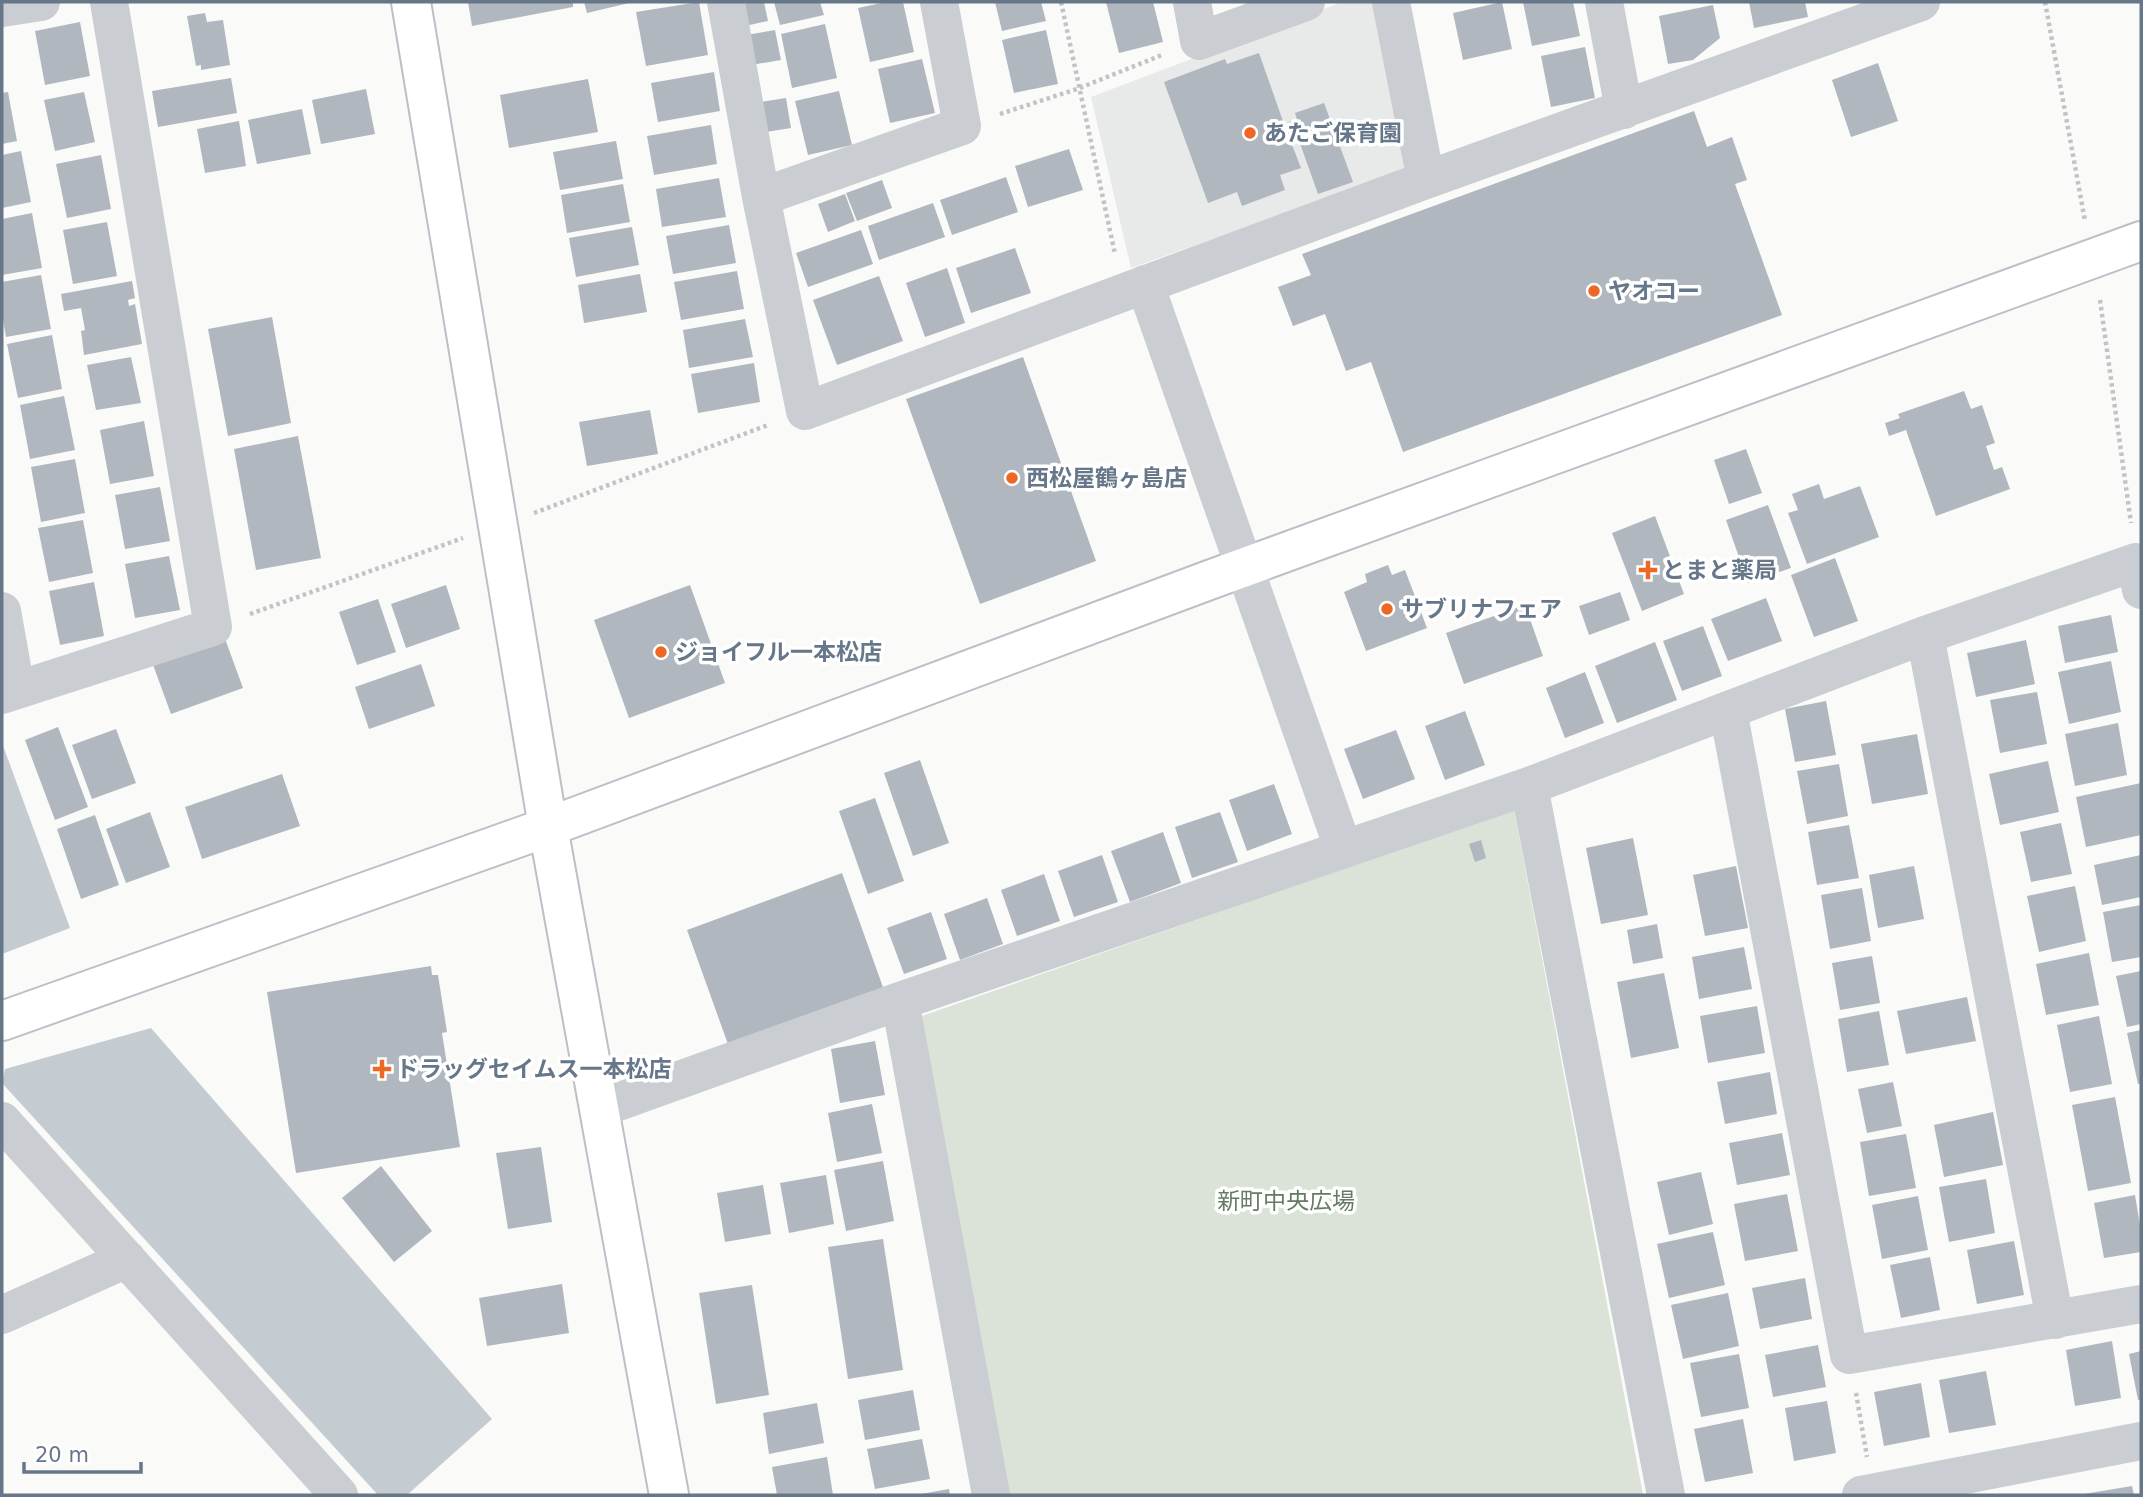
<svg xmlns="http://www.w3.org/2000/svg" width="2143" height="1497" font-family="'DejaVu Sans','Noto Sans JP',sans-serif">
<rect width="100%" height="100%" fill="#fafaf8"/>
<path fill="#e8e9e9" d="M1342 2H1377L1407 170 1131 268 1091 97Z"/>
<path fill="#dbe2d8" d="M1514 809 1643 1495H1007L919 1017Z"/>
<path fill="#c4ccd2" d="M2 743 70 928 2 954Z
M151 1028 492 1419 407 1495H378L2 1083 5 1069Z"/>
<path fill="#b0b7bf" d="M468 2H573V7L472 26Z
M584 2H629V3L587 13Z
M699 2 708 55 646 66 636 12Z
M740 2H764L768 21 745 26Z
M774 2H820L824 15 780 25Z
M886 2H903L914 52 870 62 858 8Z
M995 2H1041L1046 21 1002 31Z
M1106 2H1153L1163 42 1119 53Z
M1502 2 1512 49 1463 60 1453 13Z
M1523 2H1573L1580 36 1532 46Z
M1749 2H1805L1808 17 1754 28Z
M1713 5 1720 38 1693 60 1668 64 1659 16Z
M205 13 207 22 223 20 230 65 201 70V65L196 66 187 16Z
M80 22 90 76 45 85 35 31Z
M825 24 837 78 792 88 781 34Z
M775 30 781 60 751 65 746 35Z
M1046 30 1058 84 1014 93 1002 40Z
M1585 47 1595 98 1551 107 1541 56Z
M1259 53 1284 124 1297 119 1295 113 1324 103 1353 182 1318 194 1297 135 1289 137 1301 168 1280 175 1285 190 1242 206 1237 192 1208 203 1164 82 1225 59 1227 64Z
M922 59 935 113 890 123 878 69Z
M1878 63 1898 121 1851 137 1832 80Z
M714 72 720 111 658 122 651 83Z
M231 78 237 113 158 127 152 91Z
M588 79 598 132 509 148 500 95Z
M366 89 375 134 321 144 312 100Z
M839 91 852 145 808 155 795 101Z
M8 92 17 141 2 144V93Z
M84 92 95 142 55 151 44 100Z
M786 98 791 128 766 132 761 102Z
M302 109 311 154 257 164 248 120Z
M1694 111 1707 147 1732 137 1747 180 1735 184 1782 315 1403 452 1371 362 1346 371 1325 314 1293 326 1278 287 1311 275 1302 254Z
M239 121 246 166 205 173 197 129Z
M711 125 717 164 654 175 647 136Z
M616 141 623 179 560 190 553 152Z
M1069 149 1083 190 1028 207 1015 166Z
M21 151 31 202 2 208V155Z
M101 155 111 209 67 218 56 164Z
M1006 177 1018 212 952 235 940 200Z
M719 178 726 217 662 227 656 189Z
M882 180 892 208 857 221 846 193Z
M623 184 630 222 567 233 561 195Z
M845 194 855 221 828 232 818 204Z
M933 203 945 237 879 260 868 226Z
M32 213 42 268 2 275V219Z
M107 222 117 276 73 284 63 230Z
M729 225 736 263 673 274 666 236Z
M632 227 639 265 576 277 569 238Z
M861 230 873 264 808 287 796 253Z
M1015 248 1031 293 971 313 956 268Z
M947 268 965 323 925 337 906 283Z
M737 271 744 309 681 320 674 282Z
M640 274 647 312 584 323 578 285Z
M41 275 51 329 6 337 2 314V282Z
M879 276 903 341 837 365 813 300Z
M132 281 135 298 128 300 129 306 135 304 142 344 84 355 81 331 85 330 81 308 64 311 61 294Z
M272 317 291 423 228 436 208 329Z
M745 319 753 357 689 368 683 330Z
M52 335 62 389 18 398 7 344Z
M131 357 141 403 96 410 87 365Z
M1023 357 1096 561 980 604 906 399Z
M754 363 760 402 698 413 691 374Z
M1964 391 1971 409 1982 405 1995 443 1986 446 1994 470 2002 467 2010 489 1936 516 1906 430 1889 436 1885 423 1900 418 1898 414Z
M64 396 75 450 30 459 20 405Z
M650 410 658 454 587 466 579 422Z
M144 421 154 476 110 484 100 430Z
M298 436 321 558 256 570 234 449Z
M1746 449 1762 493 1729 504 1714 460Z
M75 459 85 513 41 522 31 467Z
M1819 484 1824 499 1860 486 1879 537 1807 564 1788 513 1798 510 1792 494Z
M160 487 170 541 125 549 115 495Z
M1768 505 1791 568 1748 583 1726 520Z
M1655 516 1684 594 1642 611 1612 533Z
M83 520 93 573 49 582 38 528Z
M169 556 180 610 135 618 125 564Z
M1835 558 1858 621 1814 637 1791 575Z
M1388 565 1392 575 1405 570 1427 628 1366 651 1344 592 1367 582 1365 574Z
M94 582 104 636 60 645 49 591Z
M446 585 460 629 406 648 391 604Z
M690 585 725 683 629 718 594 620Z
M1620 592 1630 620 1589 635 1579 606Z
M1766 598 1782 641 1728 661 1711 619Z
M378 599 396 652 357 665 339 612Z
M1525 605 1543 656 1464 684 1446 633Z
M2111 615 2118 652 2065 663 2058 626Z
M1703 626 1722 676 1682 691 1663 641Z
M224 636 243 688 171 714 152 662Z
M2026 640 2035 684 1976 697 1967 653Z
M1655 642 1677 700 1617 723 1595 666Z
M2111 661 2121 712 2069 724 2058 672Z
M421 664 435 706 369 729 355 687Z
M1585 672 1604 723 1565 738 1546 688Z
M2037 692 2047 744 2000 753 1990 700Z
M1826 701 1836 755 1795 762 1785 709Z
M1465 711 1485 765 1445 780 1425 726Z
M2118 723 2127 775 2075 786 2065 734Z
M58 727 88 807 55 820 25 740Z
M116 729 136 783 92 799 72 745Z
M1396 730 1415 779 1363 799 1344 749Z
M1917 734 1928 794 1872 804 1861 744Z
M920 760 949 843 913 856 884 773Z
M2048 761 2059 812 2000 825 1989 774Z
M1839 764 1848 816 1807 824 1797 771Z
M282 774 300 826 202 859 185 807Z
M2141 783V835L2086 847 2076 797Z
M1274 784 1292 834 1247 851 1229 800Z
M875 798 904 881 868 894 839 811Z
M150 812 170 867 126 883 106 829Z
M1220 812 1238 862 1192 878 1175 827Z
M95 815 119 885 81 899 57 829Z
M2061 823 2072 874 2031 882 2020 832Z
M1849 825 1859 878 1817 885 1808 832Z
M1163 832 1181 883 1130 902 1111 851Z
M1633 838 1648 915 1601 924 1586 848Z
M1481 840 1486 858 1475 862 1469 844Z
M1102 855 1118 902 1074 917 1058 871Z
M2141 855V897L2102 905 2094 865Z
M1736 866 1748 928 1705 936 1693 875Z
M1914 866 1924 919 1878 928 1869 875Z
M842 873 884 990 729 1047 687 930Z
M1044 874 1060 921 1017 936 1001 890Z
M2075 886 2086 941 2039 952 2027 896Z
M1862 888 1871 941 1830 949 1821 895Z
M987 898 1003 944 960 960 944 914Z
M2141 905V957L2112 962 2103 912Z
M931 912 947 959 904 974 887 928Z
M1657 924 1663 958 1633 964 1627 930Z
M1744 947 1752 989 1699 999 1692 957Z
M2089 953 2099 1005 2046 1015 2036 964Z
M1872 956 1880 1003 1840 1010 1832 963Z
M431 966 432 975H438L447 1032 442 1033 460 1147 296 1173 267 992Z
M2141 971V1024L2127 1027 2116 976Z
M1664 973 1679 1048 1631 1058 1617 982Z
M1967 997 1976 1041 1906 1054 1897 1011Z
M1757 1006 1765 1053 1708 1063 1700 1016Z
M1879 1011 1889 1065 1847 1072 1838 1019Z
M2099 1016 2112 1084 2070 1092 2057 1025Z
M2141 1030V1083L2138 1084 2127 1033Z
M875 1041 885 1095 840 1103 831 1049Z
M1770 1072 1777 1114 1725 1124 1717 1082Z
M1893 1082 1902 1126 1867 1133 1858 1089Z
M2115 1097 2131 1183 2088 1191 2072 1105Z
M872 1104 882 1153 837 1162 828 1113Z
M1993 1112 2003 1165 1944 1177 1934 1125Z
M1782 1133 1790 1175 1737 1185 1729 1143Z
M1906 1134 1916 1188 1869 1196 1860 1142Z
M541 1147 552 1222 508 1229 496 1153Z
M883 1161 894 1221 846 1231 834 1170Z
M381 1166 432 1231 394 1262 342 1198Z
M1701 1172 1713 1224 1669 1235 1657 1182Z
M826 1175 834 1224 789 1233 780 1183Z
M1986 1179 1995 1233 1949 1242 1939 1187Z
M763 1185 771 1234 725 1242 717 1193Z
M1787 1194 1798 1251 1745 1261 1734 1204Z
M2135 1195 2141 1231V1252L2104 1258 2094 1203Z
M1918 1196 1928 1250 1882 1259 1872 1205Z
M1713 1232 1725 1285 1669 1298 1657 1244Z
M883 1239 903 1370 848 1379 828 1247Z
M2014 1241 2024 1295 1977 1304 1967 1250Z
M1930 1257 1940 1310 1901 1318 1890 1265Z
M1805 1278 1812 1319 1760 1329 1752 1288Z
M562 1284 569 1333 487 1346 479 1298Z
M752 1285 769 1395 716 1404 699 1293Z
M1728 1293 1739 1346 1683 1359 1671 1305Z
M2112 1341 2121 1398 2075 1406 2066 1350Z
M1818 1345 1826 1387 1773 1397 1765 1355Z
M2141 1351V1400H2138L2129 1354Z
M1739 1354 1749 1408 1701 1417 1690 1363Z
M1986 1371 1996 1425 1949 1433 1939 1380Z
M1921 1383 1930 1437 1884 1446 1874 1392Z
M913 1390 920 1430 865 1440 858 1400Z
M1827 1401 1836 1453 1794 1461 1785 1408Z
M817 1403 824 1443 769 1454 763 1413Z
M1743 1419 1753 1473 1705 1482 1694 1429Z
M922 1439 930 1479 875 1489 867 1449Z
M827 1457 833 1495H777L772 1467Z
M2132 1486 2134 1495H2084V1494Z
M949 1489 950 1495H921V1494Z"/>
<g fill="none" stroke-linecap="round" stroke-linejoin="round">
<g stroke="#bcc0c6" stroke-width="42">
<path id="secondary" d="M411 2 548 827 669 1495
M2 1021 548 827 1212 579 2141 241"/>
</g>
<path stroke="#c1c4c6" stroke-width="4.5" stroke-dasharray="3.5 3.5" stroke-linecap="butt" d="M1061 2 1115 254
M2045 2 2085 221
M1000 114 1077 89 1162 55
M2100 300 2131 523
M534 513 768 425
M250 614 463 538
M1856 1393 1867 1457"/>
<path stroke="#cacdd1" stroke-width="38" d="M726 2 761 197 805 411 1426 180 1921 2
M1192 2 1199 41 1306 2
M1391 2 1426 180
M1604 2 1624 110
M2 8 41 2
M761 197 962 126 939 2
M1145 284 1343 848
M2 611 16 689
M1925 635 2055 1320
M2 695 213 627 109 2
M1728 710 1849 1355 2141 1304
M1529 786 1666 1495
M900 1001 991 1495
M601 1108 900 1001 1529 786 1925 635 2136 562 2141 590
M2 1121 339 1495
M2 1315 127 1259
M1861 1495 2141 1441"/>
<use href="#secondary" stroke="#fff" stroke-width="38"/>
</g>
<g fill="#ed6825" stroke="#fff" stroke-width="2.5">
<circle cx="1250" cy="133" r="7"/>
<circle cx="1594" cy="291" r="7"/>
<circle cx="1012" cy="478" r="7"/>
<path d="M1644.5 559.5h7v7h7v7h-7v7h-7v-7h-7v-7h7z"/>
<circle cx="1387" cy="609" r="7"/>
<circle cx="661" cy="652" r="7"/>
<path d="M378.5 1058.5h7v7h7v7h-7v7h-7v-7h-7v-7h7z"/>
</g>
<g text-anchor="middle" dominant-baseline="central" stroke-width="7" stroke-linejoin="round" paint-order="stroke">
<g font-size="23" font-weight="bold" fill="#67778a" stroke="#fff" text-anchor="start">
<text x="1264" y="133">あたご保育園</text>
<text x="1608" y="291">ヤオコー</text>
<text x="1026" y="478">西松屋鶴ヶ島店</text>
<text x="1662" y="570">とまと薬局</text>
<text x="1401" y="609">サブリナフェア</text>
<text x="675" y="652">ジョイフル一本松店</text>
<text x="396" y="1069">ドラッグセイムス一本松店</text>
</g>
<g font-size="23" fill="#657b63" stroke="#fff">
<text x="1286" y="1201">新町中央広場</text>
</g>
</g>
<rect width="2143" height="1497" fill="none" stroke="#67778a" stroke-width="7"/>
<path d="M24 1462v10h117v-10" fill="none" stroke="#67778a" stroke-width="3.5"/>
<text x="35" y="1462" font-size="21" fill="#67778a" stroke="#ffffff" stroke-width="5" paint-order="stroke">20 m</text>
</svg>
